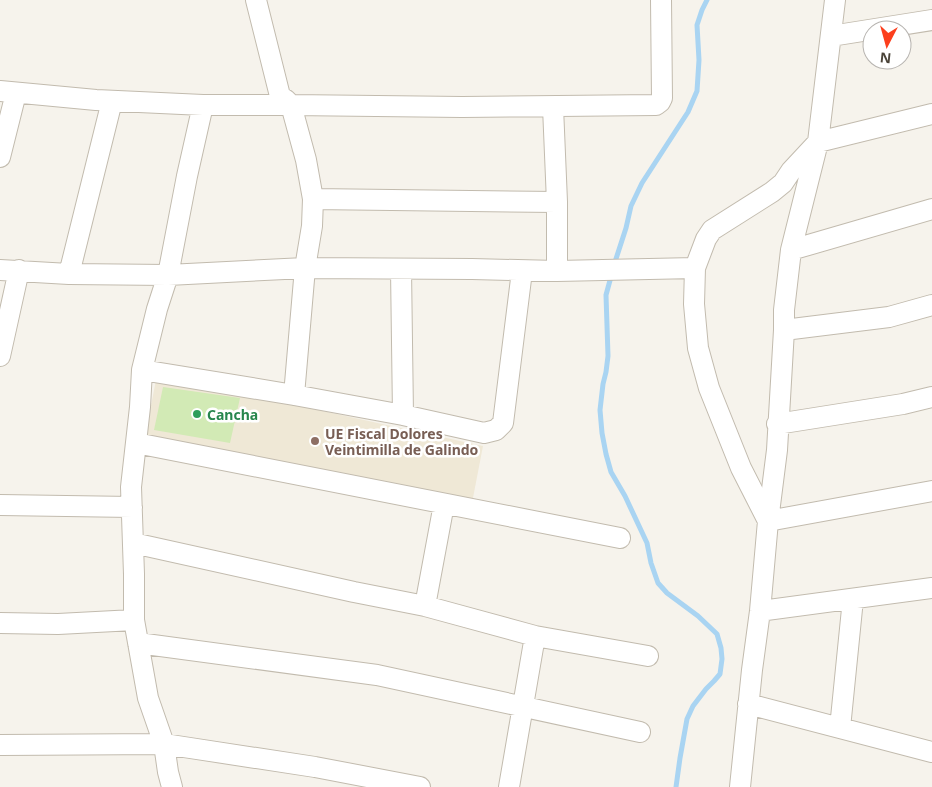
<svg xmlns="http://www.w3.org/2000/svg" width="932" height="787" font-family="'Noto Sans',sans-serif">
<rect width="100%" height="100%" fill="#f6f3ec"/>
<path fill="#efe8d6" d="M156 380 277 401 483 446 472 503 145 436Z"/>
<path fill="#d2eab5" d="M163 387 240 398 230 443 154 430Z"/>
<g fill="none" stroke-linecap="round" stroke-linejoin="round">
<path stroke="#a9d4f2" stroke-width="5" d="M614 265 626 228 631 206 642 183 688 112 697 91 699 60 697 25 702 10 707 0
M612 273 606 295 608 356 606 372 603 384 600 410 602 433 606 454 611 472 625 496 647 543 651 563 658 583 667 593 698 616 717 634 721 648 722 659 720 674 714 681 706 689 693 706 687 719 680 758 676 787"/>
<g stroke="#c2bbae" stroke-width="22">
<path id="street" d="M256 0 280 96 286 100 291 105 306 160 313 199 312 226 305 268 294 395
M831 36 932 20
M0 91 96 100 203 105H291L462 107 656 105 660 102 662 98 661 0
M932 114 818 142 791 171 783 183 772 192 712 230 706 239 695 268 694 304 698 348 709 388 741 468 768 521 932 491
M0 157 16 93
M313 199 557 202
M791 250 932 209
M401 269 403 415
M0 270 69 274 168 275 305 268 472 269 557 271V202L553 107
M557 271 695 268
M69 274 112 101
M784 330 889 317 932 305
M0 356 19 270
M142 370 294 395 403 415 484 433 496 430 503 423 522 271
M777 424 903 404 932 397
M136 443 620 538
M0 505 132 507
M133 543 354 592 425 606 535 636 648 656
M425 606 444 504
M760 611 932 588
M0 623 58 624 134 620
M138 643 377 675 640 732
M748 704 932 752
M840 728 853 599
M0 745 164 744 315 767 420 787
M172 787 168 772 164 744 148 698 134 620V574L131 487 140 407 142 370 157 309 168 275 187 176 203 105
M509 787 535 636
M740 787 752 670 760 611 768 521 777 450 784 330V310L791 250 818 142 835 0"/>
</g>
<use href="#street" stroke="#fff" stroke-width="20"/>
</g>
<circle fill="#2e9e5b" stroke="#fff" stroke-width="2" cx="197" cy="414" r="5"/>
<circle fill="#8d6e63" stroke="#fff" stroke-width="2" cx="315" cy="441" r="5"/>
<g text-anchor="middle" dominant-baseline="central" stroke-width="5" stroke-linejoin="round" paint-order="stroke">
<g font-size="14" font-weight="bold" fill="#27864d" stroke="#fff" text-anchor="start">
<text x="207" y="414">Cancha</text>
</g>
<g font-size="14" font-weight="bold" fill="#785e54" stroke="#fff" text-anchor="start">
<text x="325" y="433">UE Fiscal Dolores<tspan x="325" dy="16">Veintimilla de Galindo</tspan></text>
</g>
</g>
<g transform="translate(887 45) rotate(186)"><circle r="24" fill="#ffffff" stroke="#b7b4b0"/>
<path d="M0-4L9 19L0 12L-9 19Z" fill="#fc3f1d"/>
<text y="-8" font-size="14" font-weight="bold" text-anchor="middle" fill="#4b4439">N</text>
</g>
</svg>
